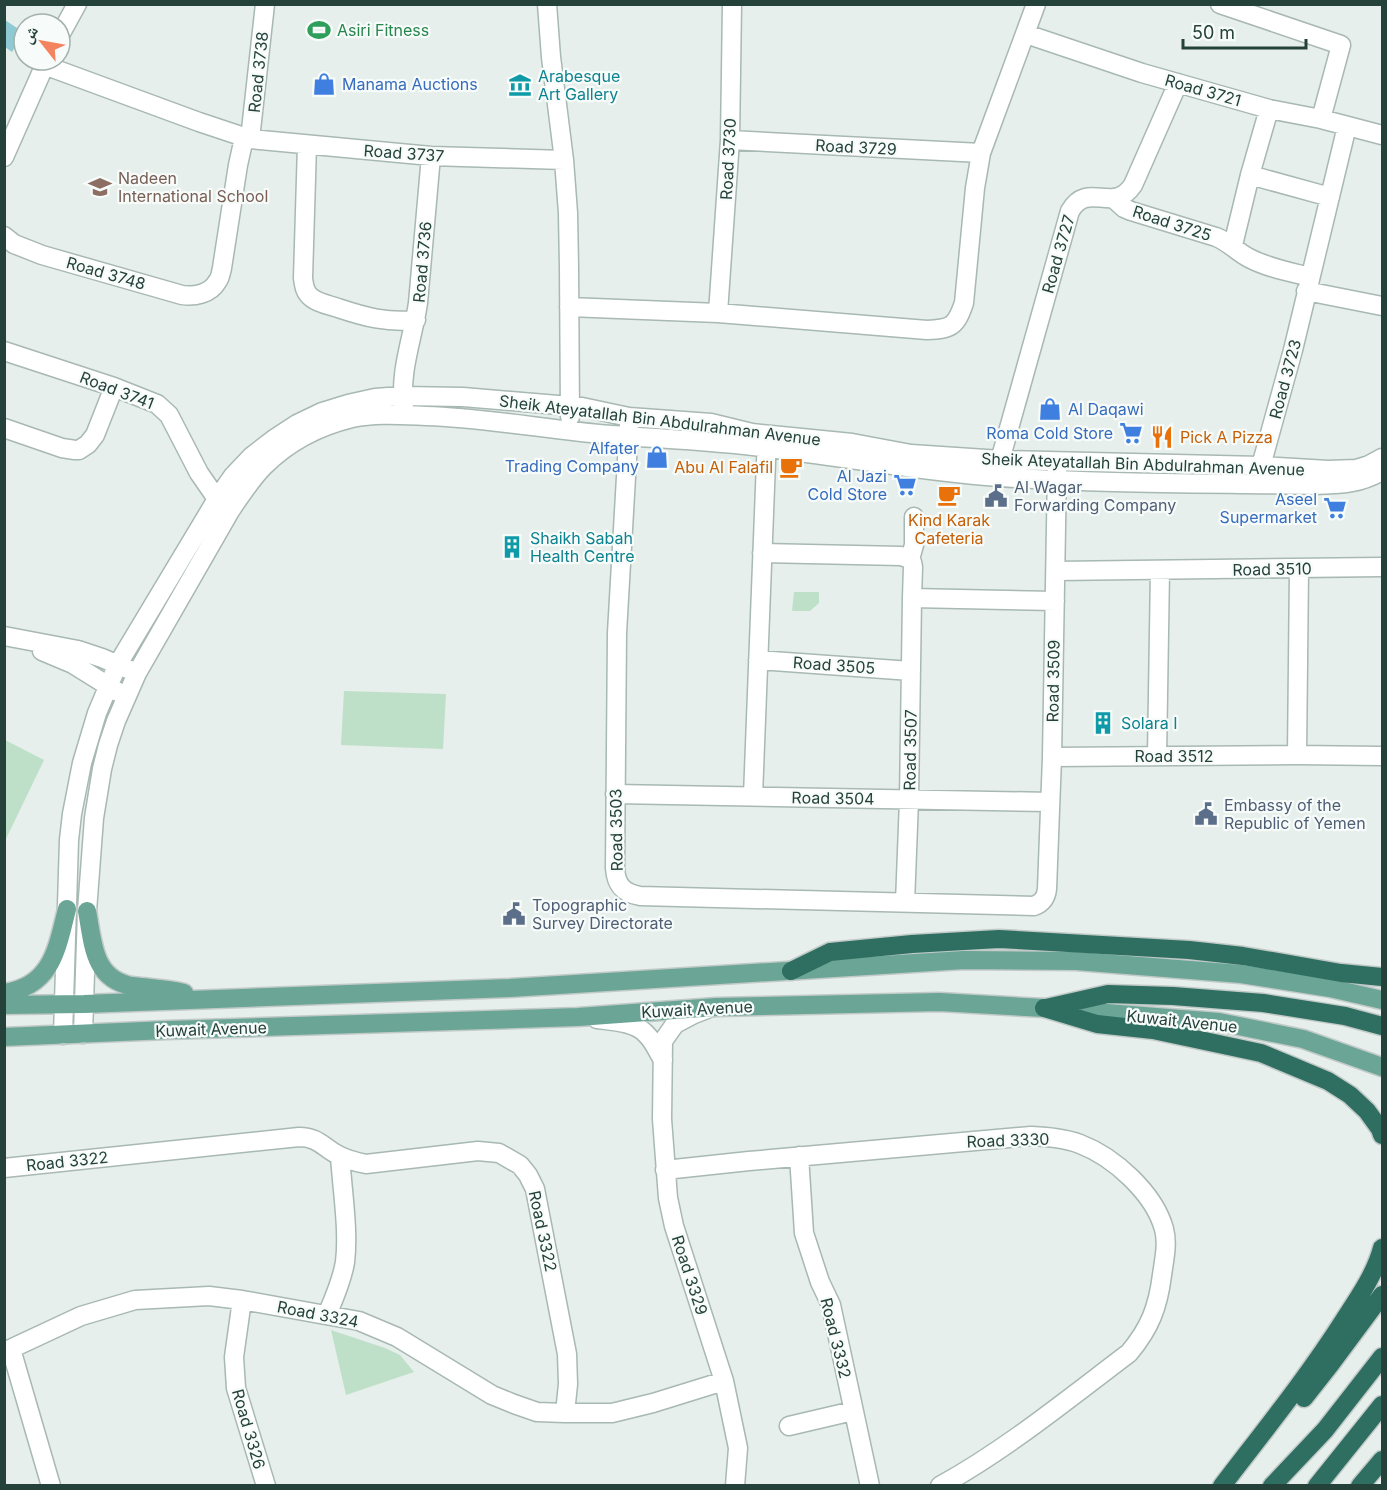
<svg xmlns="http://www.w3.org/2000/svg" width="1387" height="1490" font-family="Inter,'Noto Naskh Arabic',sans-serif">
<rect width="100%" height="100%" fill="#e6efeb"/>
<path fill="#bfe0c8" d="M794 592H819V603L810 611H792Z
M344 691 446 694 443 749 341 745Z
M5 740 44 760 5 841Z
M331 1330 385 1348 400 1355 414 1372 346 1395Z"/>
<path fill="#8ec9d4" d="M5 20 23 32 12 52 5 47Z"/>
<g fill="none" stroke-linecap="round" stroke-linejoin="round">
<g stroke="#a8b8b2" stroke-width="21">
<path id="minor" d="M547 4 551 57 564 160 568 213 569 267 570 417
M1220 4 1341 45 1321 119
M1026 34 1142 73 1269 109 1321 119 1382 135
M60 35 77 4
M44 65 199 122 250 139 431 156 564 160
M250 139 265 4
M730 140 981 153
M307 145 303 278C304 286 305 293 312 298 320 304 330 305 338 308 365 317 387 323 416 320
M4 157 47 60
M1250 175 1330 197
M1113 198 1124 208 1131 211 1216 237C1229 242 1237 252 1249 258 1268 268 1290 272 1310 277
M4 236 14 244 42 255 182 295C194 297 210 294 217 282 220 279 221 273 222 268L238 165 244 138
M1233 245 1250 175 1269 109
M1306 291 1382 306
M569 307 718 313 927 330C952 329 956 326 964 303L975 188 981 153 1036 4
M718 313 730 140 732 4
M4 351 114 387 157 404 169 415 199 473 217 499
M404 408C399 371 413 338 418 303L431 156
M629 425 617 633 615 868C616 885 623 893 640 896L1034 906C1042 903 1046 898 1047 889L1052 757 1057 469
M4 428 62 448 75 450H79L88 444 95 435 114 387
M1261 466 1293 350 1347 126
M997 471 1070 211C1088 180 1113 215 1133 185L1178 83
M762 553 901 556 910 559
M1056 571 1382 567
M912 598 1055 601
M4 636 78 650 102 658 130 670
M42 651 73 664 118 692
M758 660 911 671
M1297 755 1299 569
M1157 756 1160 570
M1052 757 1297 755 1382 756
M615 794 1050 802
M753 796 767 436
M905 903 909 800 912 598 913 567 912 562 910 559 914 545V517
M707 1009 694 1014 675 1024 663 1041 662 1119 668 1198 674 1226 724 1381 738 1448 735 1486
M597 1019C613 1021 636 1022 647 1035 654 1042 658 1052 663 1060
M83 1034 87 911 94 818 102 769 108 745 116 721 137 673 230 511C240 496 251 479 264 466 288 442 319 426 352 418 376 413 401 415 426 416 488 418 549 430 611 435 664 439 717 441 769 448 846 457 922 472 999 477 1104 484 1210 483 1316 485 1343 484 1358 484 1382 471
M63 1035 69 840 72 814 82 763 97 713 108 687 118 664 217 499 233 476 252 456 274 439 297 424 322 412 348 404 375 398 402 396 463 397 582 407 629 417 711 423 752 433 852 443 911 454 1001 460 1261 466 1328 470 1356 469 1369 465 1382 458
M799 1156 804 1233 820 1282 831 1305 870 1486
M4 1168 299 1137C318 1137 323 1147 338 1155 347 1160 356 1162 366 1164L478 1151 499 1153 520 1165 528 1175 535 1189 567 1354 568 1384 565 1413
M665 1170 749 1161 1031 1136C1047 1137 1064 1138 1080 1144 1114 1157 1154 1193 1164 1229 1168 1244 1164 1260 1162 1275 1158 1307 1150 1328 1129 1353 1068 1399 1007 1449 940 1486
M242 1300 234 1357 236 1388 266 1486
M327 1315C334 1298 342 1281 345 1262 349 1231 342 1188 340 1156
M11 1349 51 1486
M4 1352 81 1316 135 1300 209 1296 242 1300 359 1321 397 1337 492 1395 514 1404 537 1412 565 1413H612L653 1403 724 1381
M789 1426 853 1411"/>
</g>
<g stroke="#c2cac8" stroke-width="21">
<path id="major" d="M87 911C93 943 93 979 132 986 150 988 167 989 184 993
M4 993C52 986 57 949 67 909
M4 1005 84 1004 510 988 964 960 1076 961 1241 974 1330 988 1382 1000
M4 1037 167 1030 578 1017 716 1007 939 1002 1044 1008 1219 1022 1303 1039 1382 1067"/>
</g>
<g stroke="#c2cac8" stroke-width="21">
<path id="highway" d="M791 971 830 952 912 944 999 939 1189 950 1243 956 1341 973 1382 977
M1044 1008 1097 1024 1153 1030 1261 1053 1328 1081 1350 1095 1367 1111 1380 1129 1382 1135
M1046 1008 1108 994 1173 996 1263 1003 1345 1016 1382 1026
M1304 1398 1330 1365 1382 1295
M1222 1486C1264 1431 1307 1378 1344 1320 1359 1297 1375 1274 1382 1248
M1272 1486 1325 1430 1382 1357
M1317 1486 1382 1405
M1360 1486 1382 1460"/>
</g>
<use href="#minor" stroke="#fff" stroke-width="18"/>
<use href="#major" stroke="#6aa596" stroke-width="18"/>
<use href="#highway" stroke="#2f6f62" stroke-width="18"/>
</g>
<defs>
<g id="stadium-bare" transform="scale(1.8)"><path d="M0-5a6.5 5 0 1 0 0 10a6.5 5 0 1 0 0-10ZM-3.5-1.8h7v3.6h-7Z" fill="#2e9e5b" stroke="#f7fbf9" stroke-width="2.5" paint-order="stroke"/></g>
<g id="shop-bare" transform="scale(1.8)"><path d="M-5-2.5h2.3a2.7 3.5 0 0 1 5.4 0H5L5.5 6h-11ZM-1.5-2.5h3a1.5 2.3 0 0 0-3 0Z" fill="#3f7fe0" stroke="#f7fbf9" stroke-width="2.5" paint-order="stroke"/></g>
<g id="museum-bare" transform="scale(1.8)"><path d="M0-6L6-3V-2H-6V-3ZM-5-1h2V3h-2ZM-1-1h2V3h-2ZM3-1h2V3H3ZM-6 4H6V6H-6Z" fill="#0f9aa8" stroke="#f7fbf9" stroke-width="2.5" paint-order="stroke"/></g>
<g id="school-bare" transform="scale(1.8)"><path d="M0-5L7-2L0 1L-7-2ZM-4 1L0 2.5L4 1V4Q0 6-4 4Z" fill="#8d6e63" stroke="#f7fbf9" stroke-width="2.5" paint-order="stroke"/></g>
<g id="supermarket-bare" transform="scale(1.8)"><path d="M-6-5.5h2.5l.6 2H6L4.5 2H-2.5L-4.4-4H-6ZM-1.5 3.2a1.3 1.3 0 1 0 .1 0ZM3 3.2a1.3 1.3 0 1 0 .1 0Z" fill="#3f7fe0" stroke="#f7fbf9" stroke-width="2.5" paint-order="stroke"/></g>
<g id="restaurant-bare" transform="scale(1.8)"><path d="M-5-6h1v4h1v-4h1v4h1v-4h1v5L-1.5 .5V6h-2V.5L-5-1ZM5-6V6H3V1.5H1.5Q1.5-4 5-6Z" fill="#e8710a" stroke="#f7fbf9" stroke-width="2.5" paint-order="stroke"/></g>
<g id="cafe-bare" transform="scale(1.8)"><path d="M-5.5-4.5H6V0H3Q3 3.5 0 3.5H-2.5Q-5.5 3.5-5.5 0ZM3-3.2v2h1.7v-2ZM-6 4.5H4V6H-6Z" fill="#e8710a" stroke="#f7fbf9" stroke-width="2.5" paint-order="stroke"/></g>
<g id="civic-bare" transform="scale(1.8)"><path d="M-.6-6.5H3V-4.5H.6V-3L4-1V1h2V6H-6V1h2V-1L-.6-3ZM-1.2 2.5V6h2.4V2.5Z" fill="#5c6f8a" stroke="#f7fbf9" stroke-width="2.5" paint-order="stroke"/></g>
<g id="building-bare" transform="scale(1.8)"><path d="M-4-6H4V6H1V3H-1V6H-4ZM-2.5-4.3h1.7v1.8h-1.7ZM.8-4.3h1.7v1.8H.8ZM-2.5-1h1.7V.8h-1.7ZM.8-1h1.7V.8H.8Z" fill="#0f9aa8" stroke="#f7fbf9" stroke-width="2.5" paint-order="stroke"/></g>
</defs>
<g fill-rule="evenodd">
<use href="#stadium-bare" x="319" y="30"/>
<use href="#shop-bare" x="324" y="84"/>
<use href="#museum-bare" x="520" y="85"/>
<use href="#school-bare" x="100" y="187"/>
<use href="#shop-bare" x="1050" y="409"/>
<use href="#supermarket-bare" x="1131" y="433"/>
<use href="#restaurant-bare" x="1162" y="437"/>
<use href="#shop-bare" x="657" y="457"/>
<use href="#cafe-bare" x="791" y="467"/>
<use href="#supermarket-bare" x="905" y="485"/>
<use href="#cafe-bare" x="949" y="495"/>
<use href="#civic-bare" x="996" y="496"/>
<use href="#supermarket-bare" x="1335" y="508"/>
<use href="#building-bare" x="512" y="547"/>
<use href="#building-bare" x="1103" y="723"/>
<use href="#civic-bare" x="1206" y="814"/>
<use href="#civic-bare" x="514" y="914"/>
</g>
<g text-anchor="middle" dominant-baseline="central" stroke-width="4.5" stroke-linejoin="round" paint-order="stroke">
<g font-size="16" fill="#27864d" stroke="#f7fbf9" text-anchor="start">
<text x="337" y="30">Asiri Fitness</text>
</g>
<g font-size="16" fill="#24423a" stroke="#f7fbf9">
<text transform="translate(258 72) rotate(-84)">Road 3738</text>
<text transform="translate(1203 90) rotate(16)">Road 3721</text>
<text transform="translate(856 147) rotate(3)">Road 3729</text>
<text transform="translate(404 153) rotate(4)">Road 3737</text>
<text transform="translate(728 159) rotate(-87)">Road 3730</text>
<text transform="translate(1172 223) rotate(18)">Road 3725</text>
<text transform="translate(1058 254) rotate(-74)">Road 3727</text>
<text transform="translate(422 262) rotate(-85)">Road 3736</text>
<text transform="translate(106 273) rotate(16)">Road 3748</text>
<text transform="translate(1285 379) rotate(-75)">Road 3723</text>
<text transform="translate(117 390) rotate(21)">Road 3741</text>
<text transform="translate(660 420) rotate(7)">Sheik Ateyatallah Bin Abdulrahman Avenue</text>
<text transform="translate(1143 464) rotate(2)">Sheik Ateyatallah Bin Abdulrahman Avenue</text>
<text transform="translate(1272 569) rotate(-1)">Road 3510</text>
<text transform="translate(834 665) rotate(4)">Road 3505</text>
<text transform="translate(1053 681) rotate(-89)">Road 3509</text>
<text transform="translate(910 750) rotate(-89)">Road 3507</text>
<text x="1174" y="756">Road 3512</text>
<text transform="translate(833 798) rotate(1)">Road 3504</text>
<text transform="translate(616 830) rotate(-91)">Road 3503</text>
<text transform="translate(697 1009) rotate(-3)">Kuwait Avenue</text>
<text transform="translate(1182 1021) rotate(6)">Kuwait Avenue</text>
<text transform="translate(211 1029) rotate(-2)">Kuwait Avenue</text>
<text transform="translate(1008 1140) rotate(-2)">Road 3330</text>
<text transform="translate(67 1161) rotate(-6)">Road 3322</text>
<text transform="translate(543 1231) rotate(78)">Road 3322</text>
<text transform="translate(690 1275) rotate(72)">Road 3329</text>
<text transform="translate(318 1314) rotate(11)">Road 3324</text>
<text transform="translate(836 1338) rotate(76)">Road 3332</text>
<text transform="translate(249 1429) rotate(74)">Road 3326</text>
</g>
<g font-size="16" fill="#0d838f" stroke="#f7fbf9" text-anchor="start">
<text x="538" y="76">Arabesque<tspan x="538" dy="18">Art Gallery</tspan></text>
<text x="530" y="538">Shaikh Sabah<tspan x="530" dy="18">Health Centre</tspan></text>
<text x="1121" y="723">Solara I</text>
</g>
<g font-size="16" fill="#366cbe" stroke="#f7fbf9" text-anchor="end">
<text x="342" y="84" text-anchor="start">Manama Auctions</text>
<text x="1068" y="409" text-anchor="start">Al Daqawi</text>
<text x="1113" y="433">Roma Cold Store</text>
<text x="639" y="448">Alfater<tspan x="639" dy="18">Trading Company</tspan></text>
<text x="887" y="476">Al Jazi<tspan x="887" dy="18">Cold Store</tspan></text>
<text x="1317" y="499">Aseel<tspan x="1317" dy="18">Supermarket</tspan></text>
</g>
<g font-size="16" fill="#785e54" stroke="#f7fbf9" text-anchor="start">
<text x="118" y="178">Nadeen<tspan x="118" dy="18">International School</tspan></text>
</g>
<g font-size="16" fill="#c56008" stroke="#f7fbf9" text-anchor="start">
<text x="1180" y="437">Pick A Pizza</text>
<text x="773" y="467" text-anchor="end">Abu Al Falafil</text>
<text x="949" y="520" text-anchor="middle">Kind Karak<tspan x="949" dy="18">Cafeteria</tspan></text>
</g>
<g font-size="16" fill="#4e5e75" stroke="#f7fbf9" text-anchor="start">
<text x="1014" y="487">Al Wagar<tspan x="1014" dy="18">Forwarding Company</tspan></text>
<text x="1224" y="805">Embassy of the<tspan x="1224" dy="18">Republic of Yemen</tspan></text>
<text x="532" y="905">Topographic<tspan x="532" dy="18">Survey Directorate</tspan></text>
</g>
</g>
<rect width="1387" height="1490" fill="none" stroke="#24423a" stroke-width="12"/>
<g transform="translate(42 42) rotate(301)"><circle r="28" fill="#f7fbf9" stroke="#a3b1ad" stroke-width="1.5"/>
<path d="M0-4.5L10 22L0 15L-10 22Z" fill="#f4845f"/>
<text y="-9" font-size="16" font-weight="bold" text-anchor="middle" fill="#24423a">ش</text>
</g>
<path d="M1183 39v9h123v-9" fill="none" stroke="#24423a" stroke-width="3"/>
<text x="1192" y="39" font-size="18" fill="#24423a" stroke="#f7fbf9" stroke-width="4.5" paint-order="stroke">50 m</text>
</svg>
